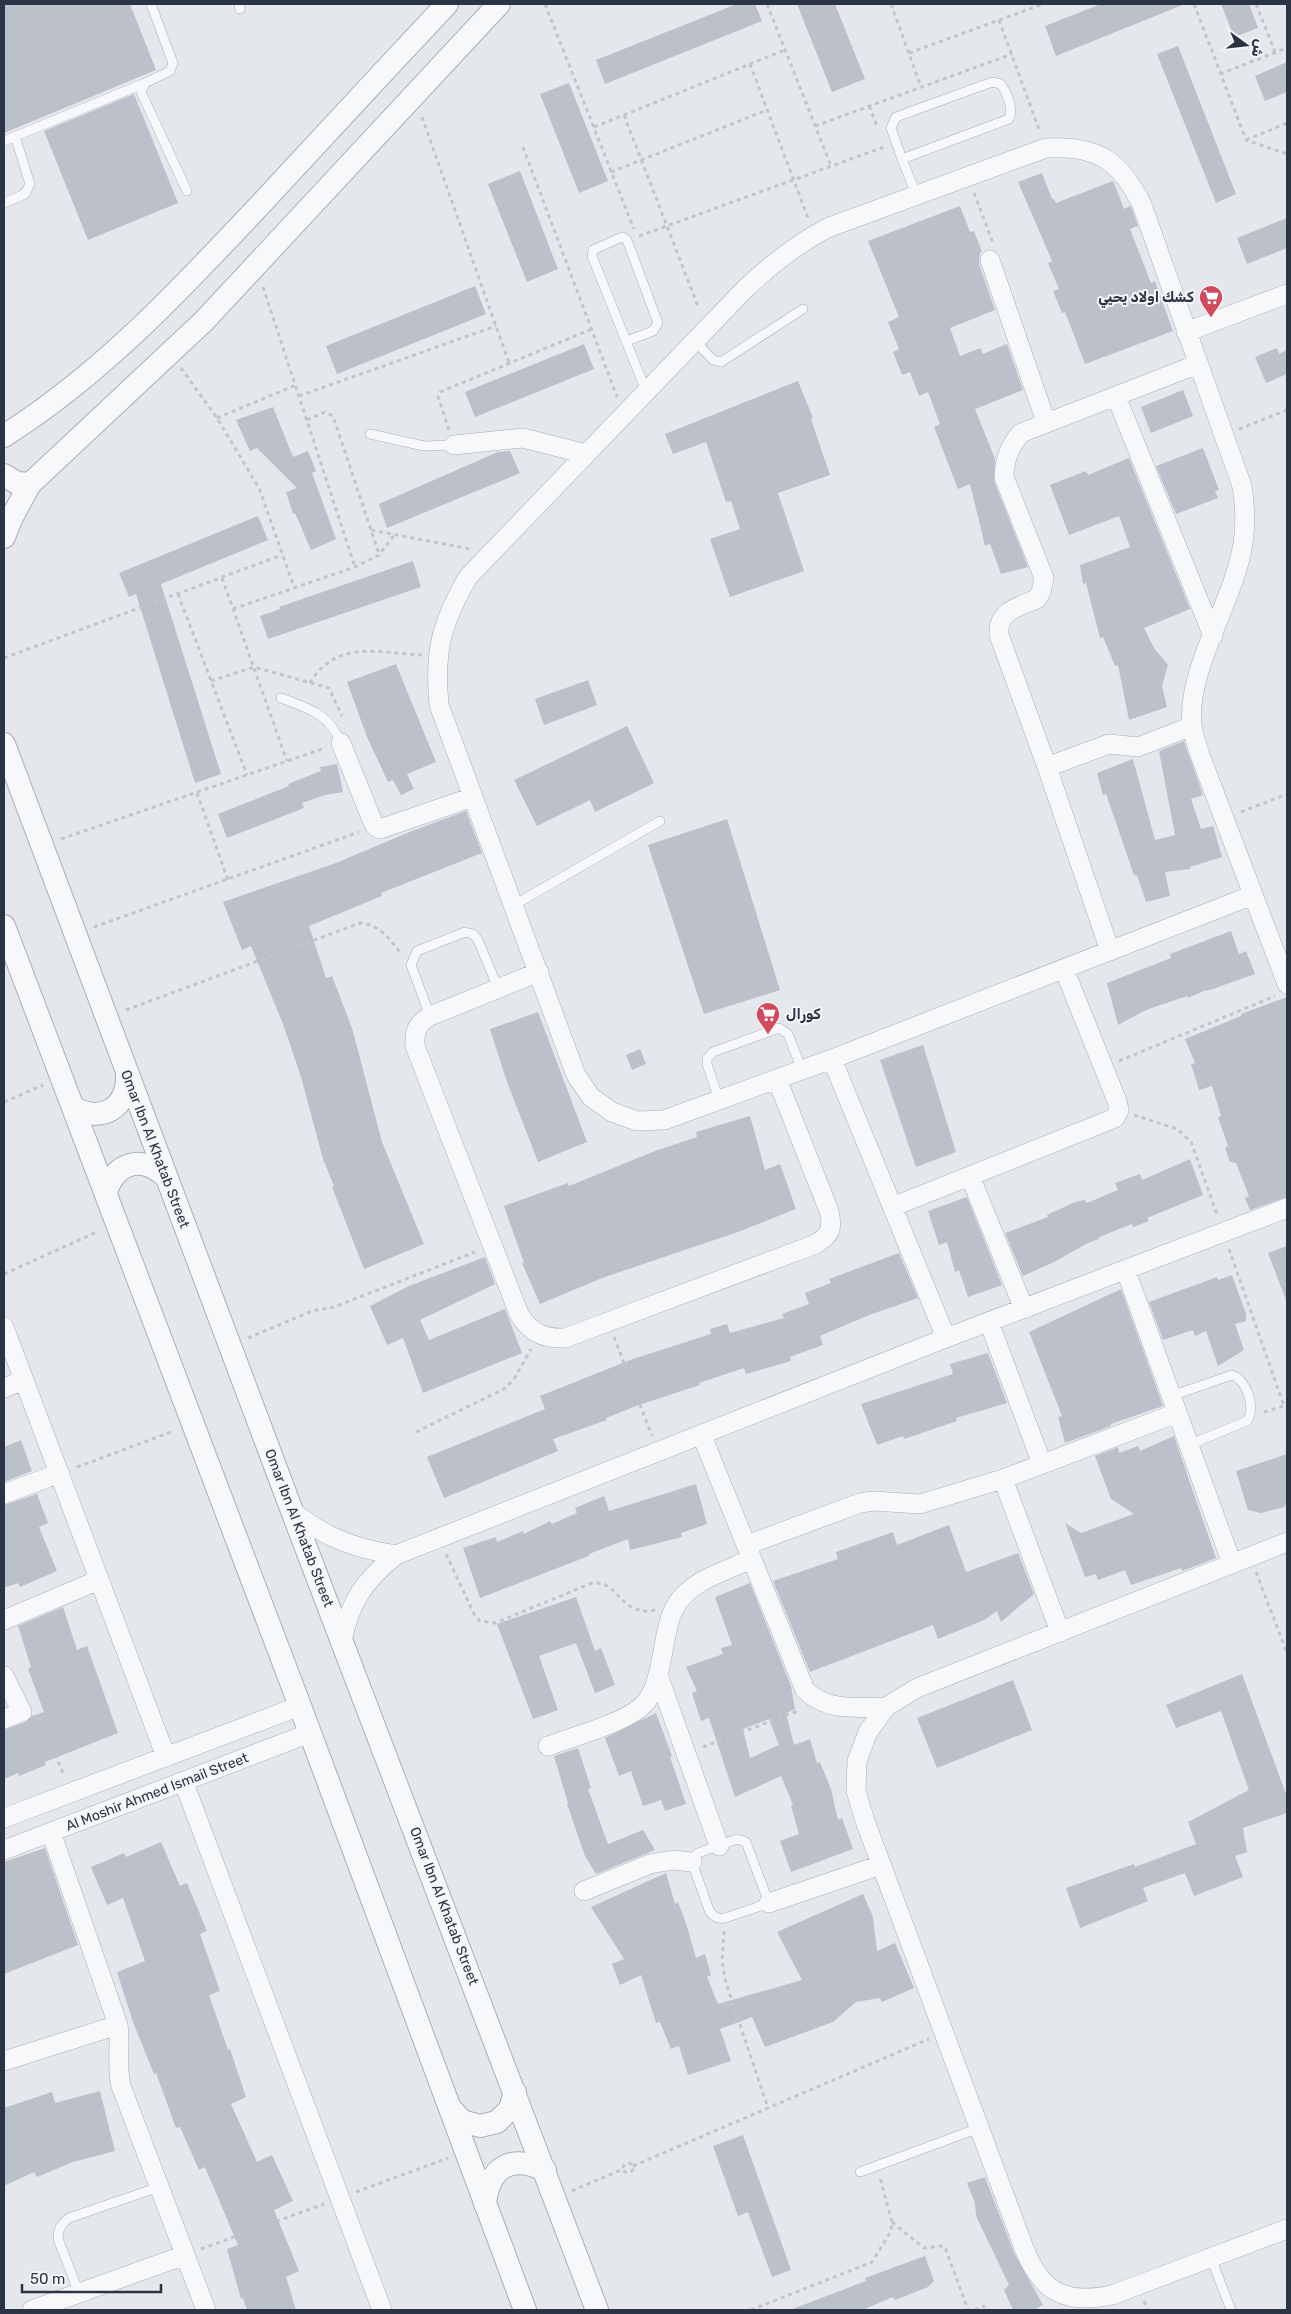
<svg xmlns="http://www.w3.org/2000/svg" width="1291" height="2314" font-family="Rubik,'Noto Naskh Arabic',sans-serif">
<rect width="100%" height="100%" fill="#e4e7ec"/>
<path fill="#bbc0ca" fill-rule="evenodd" d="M4 4H130L156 70 4 133Z
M737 4H755L762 21 605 84 596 60Z
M797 4H835L865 79 832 92Z
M1101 4H1185L1056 56 1045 26Z
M1221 4H1249L1258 28 1234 37Z
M1178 46 1236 194 1216 203 1157 54Z
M1287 62V92L1265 101 1255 76Z
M569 83 608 181 579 193 540 94Z
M134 94 178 203 88 240 44 131Z
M520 171 558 269 527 282 488 184Z
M1042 173 1052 199H1054L1056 203 1113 181 1124 209 1130 206 1132 209 1138 226 1130 229 1151 283 1155 281 1173 331 1085 364 1065 312 1062 313 1053 291 1059 289 1048 263 1052 261 1018 182Z
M960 206 970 232 974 231 982 252 980 253 979 264 995 310 950 328 960 356 980 348 983 354 1007 344 1023 390 975 409 995 459 994 481 1028 567 1001 574 990 544 985 546 970 484 958 489 934 427 940 424 928 392 919 396 910 372 902 375 893 352 899 349 888 322 899 317 868 241Z
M1287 218V248L1247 264 1237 238Z
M475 286 486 314 337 374 326 346Z
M584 344 594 369 475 417 465 392Z
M1277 348 1279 354 1287 350V374L1266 383 1255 357Z
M798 381 813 418 811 419 830 475 778 493 804 571 730 597 710 539 740 529 731 501 726 502 706 442 673 454 665 434Z
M1183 390 1193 416 1151 433 1141 407Z
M273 407 293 457 308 451 316 471 312 473 336 539 311 550 295 513 293 514 286 492 297 488 257 448 250 451 236 420Z
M1203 448 1219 490 1215 491 1218 498 1176 514 1156 466Z
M510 451 520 473 387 528 379 504 498 452Z
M1129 458 1190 609 1144 628 1154 648 1168 665 1162 686 1167 707 1129 720 1118 665 1115 666 1103 637 1100 638 1086 583 1083 584 1080 565 1130 547 1119 516 1069 535 1050 485 1086 471 1088 475Z
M258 516 268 540 161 584 221 774 195 783 136 594 129 597 119 573Z
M413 561 421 587 268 639 260 616 280 609 279 607Z
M396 664 436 762 407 774 414 789 401 795 393 780 388 782 367 737 347 682Z
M588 680 597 705 544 725 535 699Z
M627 726 654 783 595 812 590 800 537 826 514 780Z
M1184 741 1203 795 1191 799 1201 829 1213 826 1222 857 1190 867V869L1165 872 1170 896 1146 902 1137 875H1134L1106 794 1103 795 1097 773 1133 759 1155 840 1175 835 1159 751Z
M337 764 343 792 325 795 302 803 304 808 227 838 218 814 289 786 288 784 321 771 320 767Z
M466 811 482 853 381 893 382 896 309 926 326 978 332 976 352 1028 382 1142 424 1244 364 1269 332 1187 334 1186 323 1159 301 1077 283 1024 251 946 242 950 223 902 336 863 412 831Z
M727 819 780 990 704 1014 648 845Z
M1231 931 1239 954 1246 951 1255 974 1207 991 1206 990 1188 998 1187 996 1146 1010 1118 1025 1107 983 1171 958 1170 954Z
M1287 997V1197L1250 1210 1245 1198 1249 1196 1236 1163 1230 1162 1225 1148 1228 1146 1218 1117 1221 1116 1212 1086 1199 1090 1191 1064 1195 1063 1185 1039 1241 1016V1014Z
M538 1012 587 1142 538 1162 507 1082 490 1029Z
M923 1045 956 1152 916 1167 880 1060Z
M640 1049 646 1064 632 1070 626 1055Z
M750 1116 765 1170 780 1164 796 1209 738 1232 602 1278 540 1304 522 1263H524L504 1206 568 1183 569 1186 655 1151 697 1137 696 1132Z
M1190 1159 1203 1195 1147 1218 1149 1221 1133 1227 1132 1224 1099 1237V1239L1088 1243 1054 1262 1023 1276 1005 1233 1048 1217 1047 1215 1073 1203 1084 1200 1087 1203 1118 1190 1115 1183 1140 1174 1142 1180Z
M967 1197 1002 1285 968 1297 959 1270 955 1272 947 1242 939 1245 928 1211Z
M1287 1246V1300H1286L1268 1253Z
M899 1253 918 1298 869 1315 820 1336 823 1345 790 1357 791 1361 746 1374 744 1368 699 1383 700 1385 636 1406 606 1418 607 1420 553 1439 558 1451 444 1498 427 1457 545 1409 540 1396 630 1360 711 1334 710 1329 727 1324 730 1333 784 1318 782 1314 809 1304 805 1293 831 1283 829 1279Z
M485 1257 495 1284 420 1320 429 1340 505 1309 522 1353 423 1393 403 1338 387 1345 370 1306 409 1286Z
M1232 1275 1246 1314V1321L1235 1324 1244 1350 1218 1366 1206 1331 1195 1336 1193 1330 1163 1340 1149 1302 1217 1277 1218 1280Z
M1121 1289 1163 1406 1111 1424V1426L1065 1443 1058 1417 1062 1416 1029 1332Z
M988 1353 1007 1403 956 1418 957 1421 904 1439 903 1436 877 1445 861 1404 953 1374 950 1364Z
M1174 1436 1216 1558 1182 1571 1181 1568 1131 1585 1125 1570 1098 1580 1096 1574 1085 1577 1065 1523 1081 1533 1134 1514 1111 1499 1095 1456 1118 1447 1119 1453 1138 1446 1140 1451Z
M21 1440 32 1471 4 1482V1447Z
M1287 1454V1500L1284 1507 1261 1513 1248 1510 1236 1471Z
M696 1484 707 1524 681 1533 682 1537 630 1550 628 1539 589 1554V1556L573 1562 480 1598 463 1548 496 1537 497 1542 523 1531 524 1534 550 1521 552 1524 577 1513 575 1508 604 1496 609 1511Z
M37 1494 48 1523 39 1527 57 1571 20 1587 18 1583 4 1588V1505Z
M949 1525 966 1572 1018 1553 1034 1594 1001 1622 997 1611 984 1620 938 1639 933 1625 810 1672 773 1581 838 1559 836 1552 893 1532 897 1545Z
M750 1583 791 1686 795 1709 786 1713 794 1745 810 1739 817 1763 820 1762 831 1789 838 1820 842 1818 853 1849 791 1872 780 1841 799 1834 791 1806 793 1805 781 1776 735 1797 709 1718 701 1721 692 1693 697 1691 686 1667 723 1654 721 1648 732 1645 715 1597ZM769 1719 779 1745 750 1758 743 1729Z
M576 1597 595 1651 601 1648 615 1685 595 1693 576 1643 539 1656 558 1710 533 1719 497 1624Z
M63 1607 77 1650 87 1646 118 1733 45 1762 46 1765 19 1776 18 1773 4 1779V1730L26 1722 32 1716 44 1712 28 1669 31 1667 18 1626Z
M1242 1674 1287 1797V1813L1243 1828 1247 1852 1235 1856 1243 1877 1194 1896 1185 1873 1143 1888 1148 1901 1080 1928 1066 1888 1134 1864 1135 1867 1196 1844 1188 1822 1249 1790 1221 1711 1176 1728 1166 1705Z
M1013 1680 1032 1730 937 1768 917 1718Z
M656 1713 672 1756 670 1757 686 1804 665 1811 661 1800 643 1806 631 1771 619 1776 605 1738Z
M578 1748 591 1788 588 1789 608 1844 643 1830 655 1850 596 1874 585 1856 567 1804 568 1803 554 1756Z
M161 1842 180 1886 187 1883 207 1931 200 1934 220 1991 209 1995 228 2050 230 2049 246 2097 231 2104 257 2162 272 2155 293 2201 274 2210 299 2271 286 2277 296 2310H247L243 2298 241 2299 227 2249 238 2245 205 2167 199 2170 180 2127 176 2128 156 2073 154 2074 133 2022 117 1972 145 1961 123 1898 107 1905 91 1867 124 1853 126 1857Z
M45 1848 78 1945 4 1974V1862Z
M666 1873 675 1904 678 1902 686 1923 696 1958 705 1954 711 1975 707 1977 718 2004 802 1980 777 1932 863 1894 873 1917 877 1951 895 1943 914 1988 882 2002 880 1998 856 2002 833 2022 765 2047 752 2017 720 2029 731 2061 688 2075 679 2046 671 2049 660 2022 656 2023 641 1975 620 1985 612 1964 624 1959 591 1907Z
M100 2091 115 2151 73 2162 37 2177 34 2172 4 2186V2108L52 2092 55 2103Z
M743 2135 791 2270 772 2277 748 2212 738 2216 713 2146Z
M985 2177 1014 2253 1043 2305 1034 2310H1013L1004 2290 1009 2285 976 2216 975 2203 967 2183Z
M925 2256 934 2281 928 2287 895 2300 893 2297 862 2310H790L866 2281 865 2278Z"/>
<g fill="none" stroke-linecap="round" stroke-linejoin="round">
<g stroke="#a9aeb7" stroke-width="10">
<path id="service" d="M151 4 173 63 170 71 145 83 141 92 187 191
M239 4 240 9
M4 141 145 83
M902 159 891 128 896 117 992 82 1001 84C1007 93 1014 109 1009 119L902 159 916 194
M4 203 25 194 30 184 15 136
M627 341 653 331 658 323 627 240 622 237 593 250 592 256 646 391
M695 341 713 360 721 362 803 309
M370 434 424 446 454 445
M281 698C309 709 329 713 341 743
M514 905 660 821
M430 1016 411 965 417 951 465 932 473 934 478 940 498 988
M719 1100 707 1064V1059L713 1052 779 1028 788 1034 802 1070
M1171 1396 1232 1375C1247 1380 1256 1408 1247 1421L1189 1445
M737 1839 746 1842 769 1903 725 1918C717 1919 713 1917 709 1910L692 1862 698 1853Z
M860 2172 979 2128
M1211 2258 1231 2310
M79 2293 58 2239C58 2229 61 2224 69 2218L159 2187"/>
</g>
<g stroke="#a9aeb7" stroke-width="20">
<path id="minor" d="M990 260 1046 422
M1186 332 1287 294
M1116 396 1213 636
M454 445 523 438 586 454
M341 743 372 820 375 826 380 829 473 797
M1047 767 1109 744 1138 747 1192 726
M1253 895 832 1059 664 1120 637 1121 612 1112 591 1097 576 1075 439 705C434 651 441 624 468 577L745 289C770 265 796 245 827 228L1046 148C1097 145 1120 160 1142 205L1242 486C1245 505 1246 524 1243 543 1235 600 1186 669 1192 725 1193 735 1197 745 1200 755L1287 984
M1110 951 1047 767 999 635C997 611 1018 607 1037 599L1041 592 1044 578 1004 477C1005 458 1009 447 1021 433L1198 364
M539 972 430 1016C417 1024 414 1031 415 1046L519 1314C530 1332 543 1339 565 1338L816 1244C831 1234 833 1229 829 1211L777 1079
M832 1059 946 1338
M970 1176 1024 1309
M892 1207 1115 1118 1119 1110 1117 1101 1064 969
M1126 1271 1232 1564
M989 1322 1042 1464
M4 1327 166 1757
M4 1388 24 1380
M702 1436 805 1690C827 1712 858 1707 886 1707
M1003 1479 1060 1632
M4 1494 60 1473
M292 1511C326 1538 353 1548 396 1555
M1287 1542 917 1688 886 1707 868 1732 857 1761 856 1791 865 1821 1024 2248C1041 2292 1065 2305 1112 2295L1287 2229
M747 1545 860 1503 873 1501 920 1504 1003 1479 1177 1413
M4 1620 99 1580
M342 1640C351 1600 364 1581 396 1555L946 1338 1287 1208
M658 1675 719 1846
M4 1676 22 1712 4 1719
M548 1746C572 1737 629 1722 645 1703 655 1692 658 1676 661 1661 665 1645 666 1624 674 1609 687 1581 726 1571 752 1559
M184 1783 382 2310
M4 1818 300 1706
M51 1832 118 2025C121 2045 116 2065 121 2086L206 2310
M4 1850 310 1733
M584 1891 650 1864 673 1860 692 1862
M769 1903 881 1865
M4 2061 118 2025
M32 2310 185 2255"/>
</g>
<g stroke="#a9aeb7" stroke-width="24">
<path id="tertiary" d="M4 436C102 374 180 290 259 206 321 139 384 71 447 4
M4 475 17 483 30 484
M4 537 12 517 30 484 204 321 499 4
M4 744 292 1511 597 2310
M4 926 300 1706 525 2310
M73 1107C101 1124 128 1108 127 1075
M106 1192C116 1162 141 1155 165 1176
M450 2108 462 2121 480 2126 497 2122 510 2109 515 2092
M485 2204C489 2167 511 2154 545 2170"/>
</g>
<path stroke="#c2c5cb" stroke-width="3" stroke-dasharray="4 4" stroke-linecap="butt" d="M545 4 634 229
M767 4 831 166
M891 4 921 87
M1194 4 1246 140 1287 154
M1256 4 1275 52
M999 20 1040 132
M909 53 1043 4
M750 64 808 218
M1220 74 1287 48
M869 106 877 126
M624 115 699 309
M422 117 509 363
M815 126 1012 54
M594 127 785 50
M1246 140 1287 123
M523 147 617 397
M611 172 767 110
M974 193 993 243
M639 236 884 147
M263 287 355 567
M181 368 217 418 259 488 294 587
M299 396 496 326
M217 418 296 385
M307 420 325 412 333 416 379 554
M1239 429 1287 410
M449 430 438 397 440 392 592 329
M371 530 471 549
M222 578 287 761
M178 594 247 775
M233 609 355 567 379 555 395 534
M4 658 282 555
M211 681 254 667 329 688 342 716
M310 683C336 639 379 653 422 655
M197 793 228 880
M1241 812 1287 794
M61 839 325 748
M94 927 359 832
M126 1010 360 923C381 925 389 939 401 953
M1119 1061 1275 996
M4 1102 43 1085
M1134 1115 1177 1129 1191 1142 1218 1217
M1229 1249 1284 1406
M4 1274 99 1231
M614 1337 652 1436
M248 1338 312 1311 334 1307 475 1252
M1264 1412 1287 1405
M416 1432 504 1389 514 1379 531 1349
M77 1467 174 1431
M446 1554 475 1616 480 1621 495 1623 592 1583C616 1581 617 1604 639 1610 644 1612 650 1611 655 1610
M1256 1572 1287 1653
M39 1718 44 1725 64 1776
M703 1747 800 1710
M724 1931 722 1961 726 1983 768 2108
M623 2168a5 5 0 1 1 10 0a5 5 0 1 1-10 0Z
M633 2166 929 2039
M572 2191 623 2169
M356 2192 448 2158
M892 2222 924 2248 940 2246 945 2247 968 2310
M201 2249 324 2204
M1144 2301 1148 2310
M751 2310 872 2262 891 2231 892 2222 880 2178
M975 2310 985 2306"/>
<use href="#service" stroke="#f7f8fa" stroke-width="9"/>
<use href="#minor" stroke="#f7f8fa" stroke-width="19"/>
<use href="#tertiary" stroke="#f7f8fa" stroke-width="22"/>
</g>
<defs>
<g id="supermarket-pin" transform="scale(1.25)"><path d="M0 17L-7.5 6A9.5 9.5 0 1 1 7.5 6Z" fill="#d1495b" stroke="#f4f6f9"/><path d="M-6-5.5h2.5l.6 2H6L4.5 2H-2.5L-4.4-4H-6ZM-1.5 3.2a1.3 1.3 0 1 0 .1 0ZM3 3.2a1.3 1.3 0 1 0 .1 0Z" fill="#fff"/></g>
</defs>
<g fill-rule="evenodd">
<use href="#supermarket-pin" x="1211" y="297"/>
<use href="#supermarket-pin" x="768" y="1014"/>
</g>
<g text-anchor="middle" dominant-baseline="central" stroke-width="4" stroke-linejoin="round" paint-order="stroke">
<g font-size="14" font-weight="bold" fill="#2b3445" stroke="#f4f6f9" text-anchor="end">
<text x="1194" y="297">كشك اولاد يحيي</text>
<text x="786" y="1014" text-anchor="start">كورال</text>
</g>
<g font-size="14" fill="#2b3445" stroke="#f4f6f9">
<text transform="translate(155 1149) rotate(69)">Omar Ibn Al Khatab Street</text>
<text transform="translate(299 1528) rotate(69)">Omar Ibn Al Khatab Street</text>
<text transform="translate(157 1792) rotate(-21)">Al Moshir Ahmed Ismail Street</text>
<text transform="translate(444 1906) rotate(69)">Omar Ibn Al Khatab Street</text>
</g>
</g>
<rect width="1291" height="2314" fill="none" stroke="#2b3445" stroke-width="10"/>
<g transform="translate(1246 45) rotate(105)" stroke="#f4f6f9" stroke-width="4" paint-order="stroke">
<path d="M0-4L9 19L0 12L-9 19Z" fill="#2b3445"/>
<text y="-8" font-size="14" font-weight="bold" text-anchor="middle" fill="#2b3445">ش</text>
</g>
<path d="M22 2284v8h139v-8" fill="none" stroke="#2b3445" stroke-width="2.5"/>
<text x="30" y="2284" font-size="15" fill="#2b3445" stroke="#f4f6f9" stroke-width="4" paint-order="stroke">50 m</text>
</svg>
